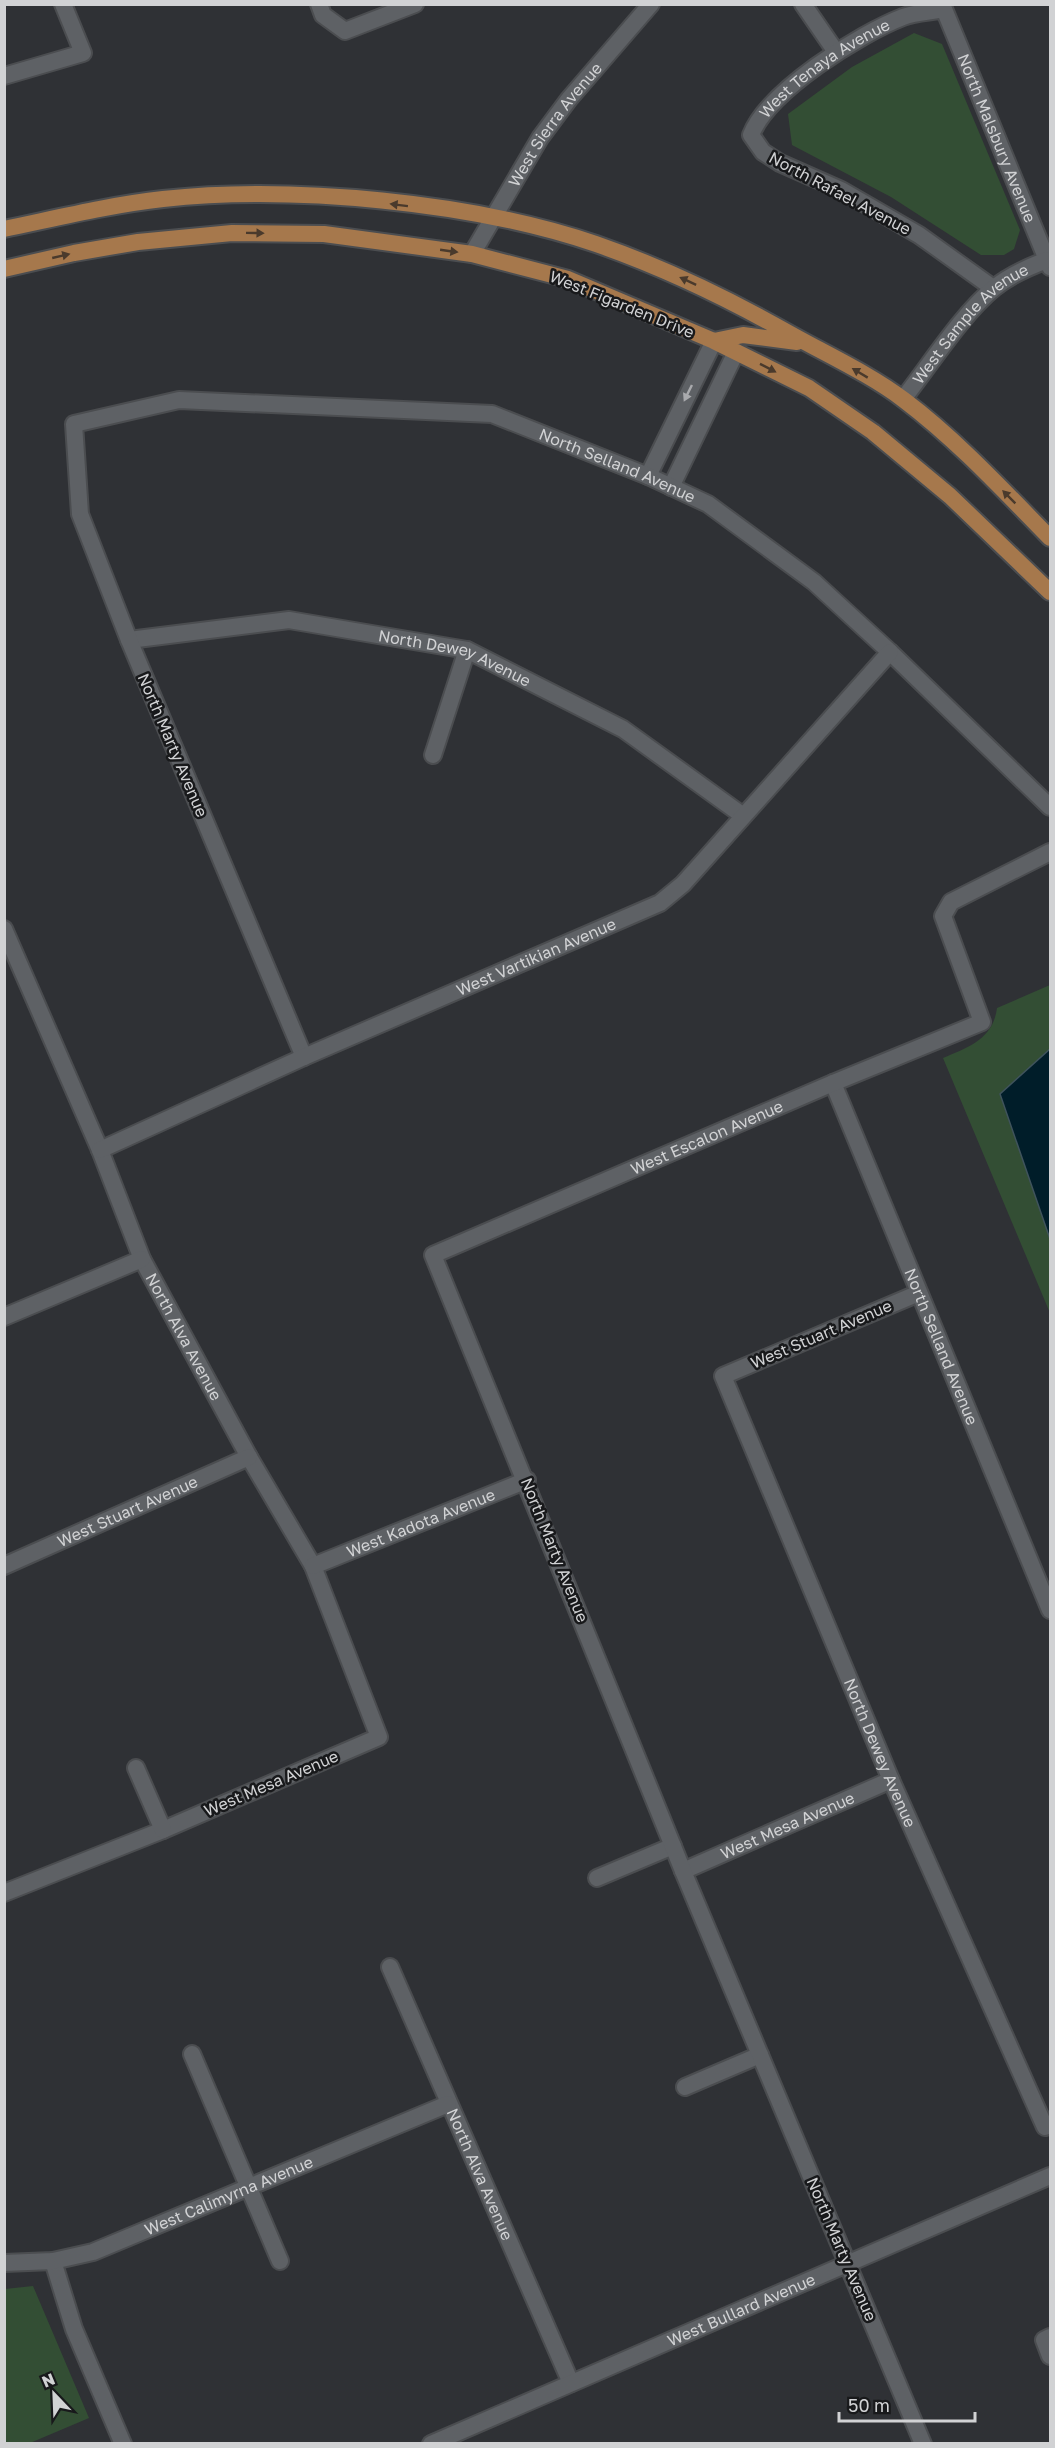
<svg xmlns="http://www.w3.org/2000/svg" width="1055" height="2448" font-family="'Golos Text',sans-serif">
<rect width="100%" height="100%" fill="#2f3135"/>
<path fill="#334e34" d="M914 33 942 44 1020 230 1014 249 1004 255H981L891 197 792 145 788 114 852 67Z
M1050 985V1313L943 1058C969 1047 993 1039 997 1008Z
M33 2286 89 2418 30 2443H5V2289Z"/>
<path fill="#001d29" stroke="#3f535c" stroke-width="1.5" d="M1050 1049V1239L1000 1094Z"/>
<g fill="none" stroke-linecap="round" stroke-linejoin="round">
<g stroke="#4b4d50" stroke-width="20">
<g id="minor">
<path d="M319 4 323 15 345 31 415 4"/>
<path d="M803 4 836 52"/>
<path d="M4 76 83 53 63 4"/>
<path id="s1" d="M993 288 919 235 841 190 780 163 763 152 751 135C768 91 859 34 903 17 916 12 931 12 944 9L1050 267"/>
<path id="s2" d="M903 399C930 365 962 314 994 288 1010 275 1028 267 1047 260"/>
<path d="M648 476 714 341"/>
<path d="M671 487 736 352"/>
<path id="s3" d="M129 640 289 620 467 650 623 729 742 815"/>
<path d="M433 755 467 650"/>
<path id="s4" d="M4 929 100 1150 142 1259 249 1457 313 1566 379 1737 163 1830 4 1893"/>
<path id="s5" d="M304 1057 129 640 80 514 74 424 179 400 492 414 648 476 708 504 814 582 890 652 1050 807"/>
<path id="s6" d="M833 1083 1050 1610"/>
<path id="s7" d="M100 1150 304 1057 660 903 683 884 890 652"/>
<path id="s8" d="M919 1293 723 1376 891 1780 1045 2127 1050 2124"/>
<path d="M4 1317 142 1259"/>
<path id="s9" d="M4 1566 249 1457"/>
<path id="s10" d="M313 1566 527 1480"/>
<path d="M136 1768 163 1830"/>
<path id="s11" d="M683 1871 891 1780"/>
<path d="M597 1878 673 1846"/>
<path id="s12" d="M390 1967 571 2383"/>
<path d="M192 2054 280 2261"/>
<path d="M685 2087 760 2055"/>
<path d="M53 2261 74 2329 123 2444"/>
<path id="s13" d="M4 2263 53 2261 93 2252 448 2104"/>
<path d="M1050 2337 1044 2340 1050 2356"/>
<path id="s14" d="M923 2444 683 1871 433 1255 833 1083 982 1022 943 916 951 902 1050 852"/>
</g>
</g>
<g stroke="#4b4d50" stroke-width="20">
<g id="tertiary">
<path id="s15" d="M472 254 540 138 569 99 651 4"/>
<path id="s16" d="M431 2444 1050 2176"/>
</g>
</g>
<g stroke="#4b4d50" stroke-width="20">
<path id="primary" d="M4 229C57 218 109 205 163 199 292 185 473 202 596 244 665 268 731 300 794 336 830 356 871 375 904 400 957 440 1004 491 1050 538
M4 269 74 253 138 242 232 233 324 234 472 254 568 279 714 341 809 388 873 432 950 496 1050 592
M714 341 743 335 797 342"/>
</g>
<use href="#minor" stroke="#5e6165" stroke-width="16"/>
<use href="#tertiary" stroke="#5e6165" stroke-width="16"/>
<use href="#primary" stroke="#a6784c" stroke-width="16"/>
</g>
<defs><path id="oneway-solid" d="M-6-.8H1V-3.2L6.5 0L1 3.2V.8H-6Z" transform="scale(1.5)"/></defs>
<g fill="#4a3a2c">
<use href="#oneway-solid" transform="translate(399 205) rotate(-173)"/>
<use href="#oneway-solid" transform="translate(255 233) rotate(1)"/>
<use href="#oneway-solid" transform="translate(449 251) rotate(8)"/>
<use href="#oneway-solid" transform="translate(61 256) rotate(-13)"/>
<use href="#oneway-solid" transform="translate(688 281) rotate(-155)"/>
<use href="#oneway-solid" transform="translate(768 368) rotate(27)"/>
<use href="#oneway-solid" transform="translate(860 373) rotate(-149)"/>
<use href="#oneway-solid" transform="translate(1009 497) rotate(-135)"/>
</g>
<use fill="#a9aaad" href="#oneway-solid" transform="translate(688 393) rotate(116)"/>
<g text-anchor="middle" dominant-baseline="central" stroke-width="5" stroke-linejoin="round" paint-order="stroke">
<g font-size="16" fill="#d1d2d4" stroke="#18191b">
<text stroke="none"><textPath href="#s1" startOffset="390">West Tenaya Avenue</textPath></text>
<text stroke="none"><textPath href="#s15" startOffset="154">West Sierra Avenue</textPath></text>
<text stroke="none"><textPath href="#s1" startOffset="666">North Malsbury Avenue</textPath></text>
<text transform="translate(840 193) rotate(28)">North Rafael Avenue</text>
<text transform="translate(622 304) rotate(22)">West Figarden Drive</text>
<text stroke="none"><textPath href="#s2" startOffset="102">West Sample Avenue</textPath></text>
<text stroke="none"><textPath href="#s5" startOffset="1234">North Selland Avenue</textPath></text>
<text stroke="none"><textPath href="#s3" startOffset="332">North Dewey Avenue</textPath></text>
<text transform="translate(173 745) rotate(67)">North Marty Avenue</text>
<text stroke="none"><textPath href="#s7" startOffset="477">West Vartikian Avenue</textPath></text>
<text stroke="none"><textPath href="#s14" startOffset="1584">West Escalon Avenue</textPath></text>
<text transform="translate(821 1334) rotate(-23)">West Stuart Avenue</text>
<text stroke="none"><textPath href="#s4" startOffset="446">North Alva Avenue</textPath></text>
<text stroke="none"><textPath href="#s6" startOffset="285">North Selland Avenue</textPath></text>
<text stroke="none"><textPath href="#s9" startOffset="135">West Stuart Avenue</textPath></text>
<text stroke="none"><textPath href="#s10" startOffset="116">West Kadota Avenue</textPath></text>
<text transform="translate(555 1550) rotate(68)">North Marty Avenue</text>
<text stroke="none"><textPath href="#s8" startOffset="621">North Dewey Avenue</textPath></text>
<text transform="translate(271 1783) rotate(-23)">West Mesa Avenue</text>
<text stroke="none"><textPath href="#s11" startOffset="114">West Mesa Avenue</textPath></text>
<text stroke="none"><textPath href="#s12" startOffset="226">North Alva Avenue</textPath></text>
<text stroke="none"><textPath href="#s13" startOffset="237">West Calimyrna Avenue</textPath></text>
<text transform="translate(842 2249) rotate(67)">North Marty Avenue</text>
<text stroke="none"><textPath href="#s16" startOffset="338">West Bullard Avenue</textPath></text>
</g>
</g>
<rect width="1055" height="2448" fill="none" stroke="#d1d2d4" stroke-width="12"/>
<g transform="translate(54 2394) rotate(337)" stroke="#18191b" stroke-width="4.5" paint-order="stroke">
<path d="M0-4.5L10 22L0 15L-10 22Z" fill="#d1d2d4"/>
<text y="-9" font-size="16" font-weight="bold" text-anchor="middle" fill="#d1d2d4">N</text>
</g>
<path d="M839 2412v9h136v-9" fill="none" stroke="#d1d2d4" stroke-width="3"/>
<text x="848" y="2412" font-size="18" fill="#d1d2d4" stroke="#18191b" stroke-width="4.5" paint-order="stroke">50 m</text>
</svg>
